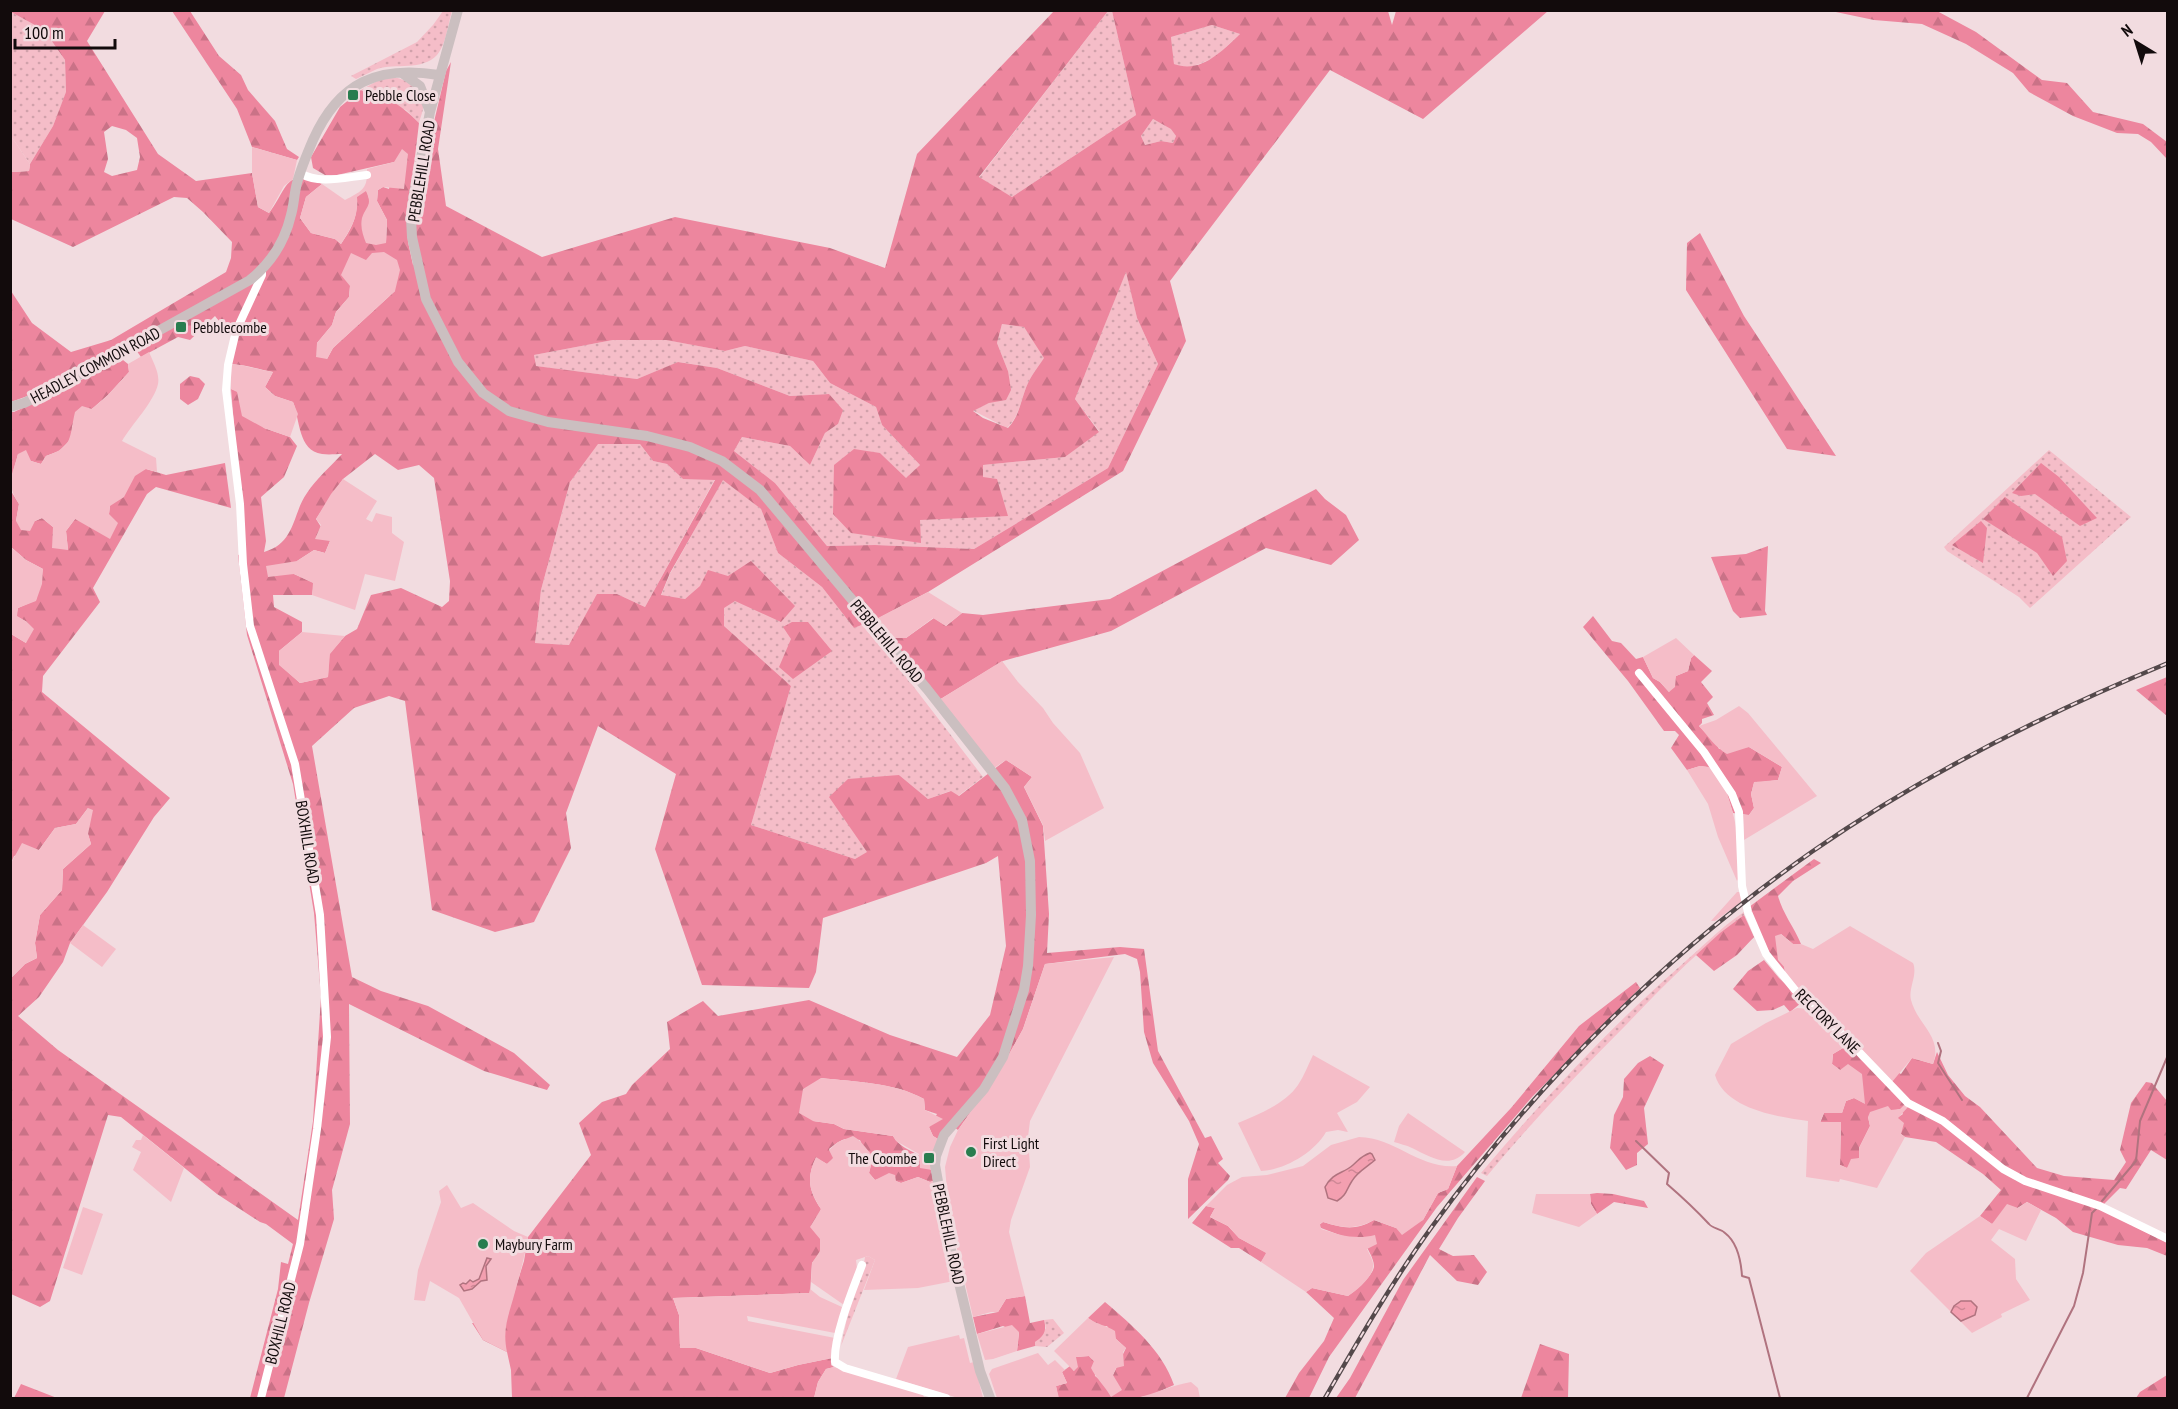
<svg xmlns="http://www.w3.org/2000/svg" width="2178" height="1409" font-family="'PT Sans Narrow',sans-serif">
<defs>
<pattern id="grass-dots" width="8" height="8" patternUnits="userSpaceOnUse" patternTransform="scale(1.5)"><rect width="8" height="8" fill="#f5bdc8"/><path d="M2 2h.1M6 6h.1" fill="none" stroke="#d1a1ab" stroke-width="1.8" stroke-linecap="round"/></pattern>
<pattern id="forest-firs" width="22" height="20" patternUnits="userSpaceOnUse" patternTransform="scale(1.5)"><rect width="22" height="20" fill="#ed869e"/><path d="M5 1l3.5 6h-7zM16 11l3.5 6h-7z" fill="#ca7287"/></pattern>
<pattern id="water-ripples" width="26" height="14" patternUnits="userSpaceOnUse" patternTransform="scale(1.5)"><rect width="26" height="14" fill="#f39fb0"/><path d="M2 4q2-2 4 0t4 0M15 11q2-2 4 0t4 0" fill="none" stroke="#cf8896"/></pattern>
</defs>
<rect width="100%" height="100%" fill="#f2dce0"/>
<path fill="url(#grass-dots)" d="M443 11H452C448 24 446 45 437 55 422 71 396 63 377 69 370 72 363 76 356 79L351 76 417 42 433 25Z
M1108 11H1112L1136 115 1012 197 979 178Z
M11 12 44 30 65 60 66 93 53 126 30 164 11 136Z
M1212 25 1240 34 1214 58 1186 69 1174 64 1171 37Z
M392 77C407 79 420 87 423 104 424 110 420 118 419 123L406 110 371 97 361 90 377 81Z
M1153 119 1172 129 1176 136 1173 143 1161 141 1145 145 1141 136Z
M1126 271 1137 318 1158 364 1108 468 974 549 875 545 827 546 775 483 734 451 742 437 790 446 810 465 825 433 838 424 829 394 790 396 717 368 679 362 637 379 535 366 534 355 613 340H667L725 351 745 346 813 361 830 383 876 407 882 425 920 465 906 479 880 453 920 543V520L983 477V465L1065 457 1099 431 1075 399Z
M1002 324 1024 327 1045 358C1039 366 1032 374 1028 383 1021 398 1020 416 1007 428L972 410 989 403 1008 371 997 343Z
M598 443 640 444 653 461 667 464 683 479H715L645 607 617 594 569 645 535 643 541 590 570 482Z
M2049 450 2131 517 2030 608 2019 597 1947 551 1944 547Z
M723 479 761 509 778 553 822 587 854 628 862 625 907 678 983 777 958 796 950 791 928 799 899 775 830 797 868 852 855 859 751 825 791 686 724 626 700 587 685 599 661 596 670 574Z
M1744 912V915C1702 947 1664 985 1627 1024 1578 1073 1531 1123 1487 1176L1481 1173C1543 1100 1606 1031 1678 968 1700 949 1720 928 1744 912Z
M868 1256 875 1260 841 1346 849 1309 863 1270 865 1257Z
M1053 1319 1064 1333 1047 1347 1035 1346V1342L1046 1328 1044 1320Z"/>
<path fill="url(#forest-firs)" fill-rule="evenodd" d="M11 11H105L87 41 158 154 196 181 252 173 258 207 269 213C287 190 285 166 322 184L306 197 300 218 311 233 335 239 341 244C351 229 359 216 356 197L366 190C372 202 369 208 362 219L386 243 387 220 377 201 378 190 383 187 389 189 394 162 337 175H325L313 168 311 157 340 107 361 90C372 98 374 93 383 97 398 103 409 113 419 123L407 224 408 242 413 265 421 262 415 236 417 194 446 71 451 62 438 149 446 206 542 257 675 217 830 248 885 268 917 154 1054 11H1108L979 177 1012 197 1136 115 1112 11H1388L1392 25 1396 11H1548L1423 119 1330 70 1170 281 1186 341 1123 471 928 592 877 619 906 638 934 618 946 626 962 613 983 615 1110 599 1316 489 1325 499 1346 515 1359 540 1331 565 1266 548 1111 631 1003 661 939 700 872 621 854 628 822 587 778 553 761 509 723 480 670 573 661 595 685 599 700 586 708 570 728 576 751 561 795 606 781 622 735 601 724 608V626L791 686 751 825 855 859 867 852 829 797 848 779 899 775 928 799 951 791 959 796 1006 760 1032 777 1024 787 1043 826 1049 914 1047 953 1120 947 1144 949 1158 1051 1205 1138 1211 1136 1223 1159 1218 1163 1230 1176 1228 1180 1188 1219V1179L1199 1144 1189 1121 1153 1063 1144 1032 1140 972 1137 959 1125 954 1045 964 1023 1029 1002 1067 958 1130 950 1124 938 1139 933 1136 929 1127 937 1114 925 1110 924 1099C893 1082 855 1082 821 1078L813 1121 834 1124 844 1129 893 1136C905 1157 931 1148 933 1181L930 1182 918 1177 901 1183 885 1177 875 1180 869 1173 871 1165 860 1140C844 1137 842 1139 829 1149L834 1158 827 1164 816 1158C806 1178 809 1191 821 1209L819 1214 831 1239 812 1263 810 1293 673 1298 679 1315 680 1348H696L770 1373 798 1365 832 1358 831 1365 834 1367 826 1369 818 1382 814 1398H512L511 1370 507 1352 483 1340 472 1323 505 1322 524 1261 528 1237 591 1155 579 1123 602 1102 626 1094 632 1085 670 1049 667 1022 703 1001 718 1016 809 1000 890 1035 957 1057 990 1015 1006 946 998 856 986 863 823 918 816 972 809 988 702 985 655 849 676 774 598 726 566 813 571 848 534 922 495 932 432 910 405 701 389 696 354 708 312 746 352 977 381 991 428 1006 514 1053 550 1085 547 1090 484 1071 349 1004 350 1124 332 1190 334 1219 309 1303 284 1398H250L278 1289 281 1262 288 1264 293 1244 266 1224 260 1222 217 1194 121 1117 108 1115 50 1301 40 1307 11 1294V978L25 964 37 958 35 943 40 915 62 890 63 869 91 844 88 834V808L76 824 55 828 39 850 14 856 11 863V634L26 643 27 622 16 616 18 608 36 600 43 569 26 560 11 547V491L19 504 16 521H35L42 518 53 527 68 550 66 531 75 519 109 514 114 473 146 469 166 475 225 463 231 508 156 487 147 494 93 588 100 602 43 676 42 692 170 798 154 817 107 892 70 943 63 962 39 997 18 1016 58 1050 298 1220 313 1121 321 997 314 913 293 784 247 635 238 555 245 553 231 389 237 391 264 428 290 437 297 446 284 477 261 497 266 541 264 552C296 543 292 514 307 493 316 479 331 466 342 454 336 454 329 455 322 454 298 451 300 419 293 402L275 396 265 387 273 372C258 369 246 365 231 364L238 334H229L215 316 190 340 178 337 141 357 131 343 44 390 11 402V291L32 323 71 352 111 340 226 272 231 258 232 242 203 212 187 198 174 197 73 247 11 219V172L29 171 30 164 53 126 66 92 65 60 44 30 11 12ZM1212 25 1240 34C1222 51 1201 74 1174 64L1171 37ZM1153 119 1171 129 1176 136 1173 143 1161 141 1145 145 1141 136ZM112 126 126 130 137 138 140 157 137 170 112 176 104 172 108 159 104 132ZM1126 272 1137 318 1158 364 1108 468 974 549 875 545 827 546 775 483 734 451 742 437 790 446 810 465 825 433 838 424 843 410 829 394 790 396 717 368 678 362 637 379 536 366 534 355 613 340H666L725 351 745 346 813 361 830 383 876 407 882 425 920 465 906 478 880 453 854 449 834 465 833 514 851 533 921 543 920 520 1008 516 997 479 983 477V465L1065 457 1099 432 1075 399ZM350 286 395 291 333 348 327 359 317 343 332 325 336 312 349 297ZM1002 324 1024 327 1044 358C1039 366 1032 374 1028 383 1021 398 1020 416 1008 428L983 418 973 411 989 403 1006 400 1011 390 1008 371 997 343ZM598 444H640L653 461 667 464 683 479 715 480 645 607 617 594H597L569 645 535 643 541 590 570 482ZM375 454 398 470 419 465 434 478 450 581 449 601 442 607 401 588 371 595 357 629 345 636 329 654 328 677 300 683 280 665 279 651 302 632V622L274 607 273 595H312L314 583 294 574 297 561 314 550 325 553 330 541 316 519 343 479Z
M172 11H190L219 56 241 75 248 90 275 121 287 149 299 157 297 160 252 147 237 109Z
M1831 11H1937L1976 32 2042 80 2067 83 2093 112 2143 124 2167 142V159L2151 142 2138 134 2117 133 2073 116 2029 92 2013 73 1966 44 1922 24 1874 20Z
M1700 233 1744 316 1836 456 1787 449 1686 290 1687 243Z
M123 360 128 364 129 372 108 395 72 426V438L59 451 46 456 41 464 31 461 18 454 11 480V412H14Z
M190 376 199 378 205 384 198 399 188 405 180 399V384Z
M2041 463 2059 477 2097 518 2080 526 2035 494 2021 496 2012 493Z
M2005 497 2062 537 2067 561 2053 576 2037 553 1983 519Z
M1981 521 1987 528 1983 563 1952 545Z
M1768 546 1765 611 1767 615 1740 618 1733 611 1711 557 1746 554Z
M1593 616 1612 641 1621 643 1636 659 1643 657 1653 678 1660 682 1669 692 1676 676 1688 671 1691 658 1694 655 1712 671 1701 682 1713 697 1707 703 1714 715 1702 719V723L1699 726 1716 743 1719 749 1749 747 1782 767 1778 780 1754 783 1751 794 1754 808 1749 815 1733 813 1724 785 1700 766 1687 770 1671 748 1679 735 1675 731H1664L1628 681 1583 627Z
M792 622H808L832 651 793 679 779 667 791 639 783 627Z
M2167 677V716L2136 690Z
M1814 859 1821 863 1793 881 1778 896C1783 914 1794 927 1801 944H1793L1781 934 1785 974 1772 959 1749 907Z
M1744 915 1754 937 1737 955 1714 971 1696 955 1720 933Z
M1764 960 1779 978 1801 999V1003L1790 1012 1784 1005 1773 1010 1757 1011 1733 989 1748 971Z
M1636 982 1640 988 1532 1097 1437 1207 1329 1357 1309 1398H1285L1299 1373 1324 1341 1334 1318 1306 1292 1312 1288 1348 1296C1355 1291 1374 1275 1374 1266 1374 1258 1366 1246 1362 1239L1345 1237 1321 1228 1319 1225 1323 1222C1343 1228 1355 1231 1374 1220L1396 1228 1423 1220 1438 1193 1448 1189 1457 1166 1511 1108 1579 1026Z
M1848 1045 1901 1074 1912 1058 1933 1064 1937 1052 1948 1075 1965 1096 1980 1107 2037 1168 2064 1176 2114 1180 2126 1162 2120 1150 2131 1103 2146 1082 2152 1083 2167 1101V1160L2151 1150 2126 1189 2120 1188 2104 1204 2011 1176 2102 1210 2167 1243V1256L2147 1248 2118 1245 2073 1232 2056 1218 2027 1202 1992 1224 1980 1216 2001 1190 1983 1174 1936 1142 1905 1137 1901 1134 1897 1118 1903 1114 1900 1109 1868 1117 1870 1126 1859 1148V1158L1847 1168 1840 1165 1841 1122 1820 1123 1824 1113H1842L1846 1101 1854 1098 1864 1103 1840 1070 1832 1064 1833 1054Z
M1650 1056 1664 1065 1644 1108 1648 1144 1637 1153V1165L1626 1170 1610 1148 1614 1115 1623 1097 1624 1079 1638 1063Z
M1477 1177 1485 1181 1458 1218 1439 1249 1453 1256 1474 1255 1487 1272 1478 1285 1457 1281 1430 1255C1404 1303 1381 1351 1355 1398H1336L1350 1378 1403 1280Z
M1597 1193 1613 1194 1644 1201 1648 1208 1614 1202 1597 1214 1591 1204 1590 1194Z
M1206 1206 1215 1208 1210 1217 1228 1226 1239 1238 1267 1253 1261 1262 1239 1248H1231L1192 1223Z
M1025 1296 1030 1323 1044 1320C1047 1331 1044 1336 1035 1342V1346L1017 1351 1019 1333 1003 1326 977 1334 973 1317 998 1312 1006 1299Z
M1105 1302C1132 1325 1162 1350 1174 1385L1151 1395 1136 1398 1058 1397 1056 1386 1067 1383 1062 1372 1070 1366 1074 1371 1076 1357 1089 1356 1094 1361 1095 1376 1103 1382 1111 1396 1113 1375 1126 1348 1116 1339 1107 1326H1099L1088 1318Z
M1540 1344 1569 1354 1568 1398H1521Z
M2167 1375V1398H2136L2140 1392Z
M21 1384 57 1398H14Z"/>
<path fill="#f5bdc8" d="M11 136 30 164 29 171 11 172Z
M252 147 297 160 293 179 284 186 269 213 258 207 252 173Z
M402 149 408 154 404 189 383 187 378 190 377 201 387 220 386 243 376 245 366 243C363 235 360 227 362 218 366 206 373 206 366 191L357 197C359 216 351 228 341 244L335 239 311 233 300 218 306 197 322 184 345 200C362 191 368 189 367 169L394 162Z
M384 252 397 260 400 270 395 291 333 348 327 359 316 357 317 343 332 325 336 312 349 297 350 286 341 275 351 253 366 260 372 253Z
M149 352C153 362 160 373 158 384 154 402 132 424 122 441L156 458 157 472 146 469 135 476 124 497 110 506 109 514 118 523 110 539 75 519 66 531 68 550 52 548 53 527 42 518 35 521 30 531 21 530 16 521 19 504C5 482 12 477 18 454L26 450 31 461 41 464 46 456C74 447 69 437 75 412L82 406 92 409 108 395 129 372 128 364Z
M231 364C246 365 258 370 273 372L265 387 275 396 293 402 298 414 290 437 264 428 242 416 237 392 231 389Z
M343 479 377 501 366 519 372 522 376 513 392 517V533L404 542 395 581 365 574 355 610 312 595 313 583 294 574 268 577 266 566 297 561 314 550 325 553 330 541 315 539 321 525 316 519 331 494Z
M11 547 26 560 43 569 42 584 36 601 18 608 17 616 27 622 34 629 26 643 11 634Z
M928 592 962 613 946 626 933 618 906 638H893L876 619Z
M302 632 345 636 330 654 328 677 300 683 279 665V651Z
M1676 638 1694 655 1691 658 1688 671 1676 676 1675 687 1669 692 1660 682 1653 678 1643 657Z
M1002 661 1018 682 1043 708 1053 723 1080 753 1104 808 1045 841 1043 825 1024 787 1032 777 1006 760 994 768 939 700Z
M1739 706 1748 713 1817 796 1744 840 1743 815H1749L1754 808 1751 794 1754 782 1778 780 1782 767 1749 747 1727 754C1716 748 1707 735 1699 726L1716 720Z
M1700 766C1707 766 1712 767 1717 773 1730 788 1748 865 1737 881L1718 837 1708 804 1687 770Z
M88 808 93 810 88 834 91 844 63 869 62 890 40 915 35 943 37 958 25 964 11 978V863L22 843 39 850 55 828 76 824Z
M1737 892H1742L1743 901 1715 921H1711Z
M83 925 116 949 102 967 70 943Z
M1850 926 1913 963C1918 975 1908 988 1911 1000 1918 1026 1943 1036 1933 1064L1912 1058 1892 1082 1794 985 1785 974V968L1778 960 1775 936 1781 934 1793 944H1801L1813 949Z
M1114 957 1030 1121 1028 1137 1030 1167 1011 1220 1009 1232 1025 1296 1006 1299 998 1312H991L973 1317 949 1215 945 1167 950 1147 958 1130 1002 1067 1023 1029 1045 964Z
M1797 1008 1810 1009 1846 1046 1833 1054 1832 1064 1840 1070 1848 1064 1862 1074 1865 1104 1854 1098 1846 1101 1842 1113H1824L1820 1122H1841L1840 1165 1847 1168 1851 1159 1859 1158V1148L1870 1126 1868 1117 1870 1112 1888 1106 1891 1110 1900 1109 1905 1104 1908 1107 1898 1118 1904 1123 1901 1134 1905 1137 1877 1188 1840 1179 1839 1182 1806 1177 1808 1121C1778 1117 1725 1109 1715 1075L1731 1044 1766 1023Z
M1313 1055 1370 1087 1357 1102 1337 1113 1348 1132 1338 1130 1326 1132C1314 1153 1284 1170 1261 1171L1238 1123C1259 1114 1285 1104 1298 1085 1304 1076 1308 1065 1313 1055Z
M821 1078C855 1082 894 1082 924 1099L925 1110 943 1119 929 1127 933 1136 938 1139 932 1170 920 1168 919 1154 896 1141 893 1136 844 1129 834 1124 813 1121 799 1113 803 1089Z
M1408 1113 1465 1152C1449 1170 1429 1156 1412 1148 1406 1145 1400 1144 1394 1142L1399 1126Z
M143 1135 184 1168 171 1202 133 1170 141 1152 132 1147 136 1140H141Z
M853 1136C863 1141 867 1152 877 1159L871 1165 869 1173 875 1180 889 1173 895 1175 896 1181 901 1183 918 1177 930 1182 933 1181 954 1281 918 1288 864 1290 875 1260 868 1256 856 1260 857 1269 844 1305 811 1282 812 1263 820 1251V1239L810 1227 821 1209C809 1191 806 1178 816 1157L827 1164 833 1158 829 1150 838 1142Z
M1359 1137C1397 1138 1418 1169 1457 1166L1448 1189 1438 1193 1423 1220 1402 1235 1396 1228 1374 1220C1355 1230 1343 1228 1323 1222L1320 1224 1321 1229C1340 1235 1355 1240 1375 1235L1377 1244 1367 1249C1370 1255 1374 1262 1373 1267 1372 1278 1356 1291 1348 1296L1312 1288 1306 1292 1261 1262 1266 1253 1239 1238 1228 1226 1210 1217 1215 1208 1206 1206 1227 1185 1242 1177 1267 1175 1303 1166 1331 1145Z
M447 1185 461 1208 473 1203 514 1231 528 1237C525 1255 520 1274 515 1292 509 1315 502 1328 507 1352L483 1340 459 1298 430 1281 425 1301 414 1300 418 1270 441 1202 439 1191Z
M1536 1194H1590L1591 1204 1597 1214 1579 1227 1532 1213Z
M2027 1202 2041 1210 2026 1241 1999 1229 1991 1240 2015 1259 2016 1279 2030 1300 2001 1314 2002 1317 1972 1333 1910 1271 1926 1253 1980 1216 1992 1224 2007 1204 2018 1208Z
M83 1207 103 1214 82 1275 63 1268Z
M810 1289 820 1297 842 1307 841 1311 844 1314 835 1333 747 1316 748 1321 835 1338 832 1358 798 1365 770 1373 696 1348H680L679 1315 673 1298 809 1293Z
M1088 1318C1098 1325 1106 1325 1115 1331L1116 1339 1126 1348 1123 1352 1124 1366 1116 1368 1113 1375 1122 1390 1111 1397C1105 1386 1096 1378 1091 1368L1094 1361 1089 1356 1076 1357 1078 1367 1074 1371 1054 1351Z
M1012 1325 1019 1332 1017 1351 993 1359 985 1360 977 1334Z
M959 1335 960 1339 964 1338 970 1363 974 1362 983 1398H958L896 1379 908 1347Z
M1038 1353 1048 1365 1055 1360 1065 1370 1062 1372 1067 1383 1056 1386 1059 1398H997L989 1374 992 1369Z
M834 1367 922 1393 924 1397 919 1398H814L818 1382 826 1369Z
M1191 1382 1198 1388 1200 1398H1136C1155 1394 1172 1385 1191 1382Z"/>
<path fill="url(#water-ripples)" stroke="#b0737f" stroke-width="1.5" d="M1370 1153 1372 1154 1375 1160C1368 1166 1356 1173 1352 1181 1346 1190 1347 1195 1337 1201L1328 1198 1325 1187C1333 1172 1343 1174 1353 1165 1360 1159 1361 1156 1370 1153Z
M487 1258 491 1259 486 1266 487 1280 481 1281 472 1289 464 1291 460 1285 463 1283 466 1284 470 1280 473 1282 479 1279Z
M1961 1301H1971L1977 1307 1975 1315 1961 1321 1951 1312 1954 1306Z"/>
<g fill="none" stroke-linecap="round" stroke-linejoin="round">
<path stroke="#b0737f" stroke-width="2" d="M1938 1043 1941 1051 1938 1063 1962 1100
M1636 1141 1669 1173 1667 1184C1682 1197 1696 1210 1709 1224 1713 1229 1720 1228 1725 1233 1738 1243 1741 1261 1742 1276L1749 1278 1780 1398
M2102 1201 2136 1161 2140 1121 2168 1055
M2027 1398 2074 1306 2083 1273 2092 1213 2096 1209"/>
<path stroke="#fff" stroke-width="8" d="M300 173C319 185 346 177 367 175
M1639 673 1704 752 1732 794 1739 812 1742 886 1748 912 1766 954 1795 990 1837 1029 1908 1103 1943 1121 2003 1169 2025 1181 2100 1206 2168 1239
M862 1265C853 1289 833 1337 835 1362L845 1368 946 1398
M261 1398 300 1244 317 1129 327 1037 320 915 295 764 250 626 243 564 240 504 226 390 228 365 236 331 262 275V270"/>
<path stroke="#cbbfc0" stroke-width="10" d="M458 10 430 112 414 194 411 218 412 237 426 299 458 362 483 393 509 411 548 422 647 436 690 447 722 461 760 490 927 689 1005 788 1022 820 1030 861 1031 915 1028 966 1024 990 1003 1057 984 1089 944 1135 936 1156 935 1165 948 1237 980 1371 990 1398
M402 73 420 86 430 112
M10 407 24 403 61 385 250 280C271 263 285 241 291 215 294 205 294 194 297 183 301 168 307 154 313 140 339 82 378 65 439 75"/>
<g stroke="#54494b" stroke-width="4.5">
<path id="rail" d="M1325 1398C1358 1341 1392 1282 1431 1228 1536 1083 1667 953 1813 851 1924 774 2044 714 2168 663"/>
</g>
<use href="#rail" stroke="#f2dce0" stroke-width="2" stroke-dasharray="7" stroke-linecap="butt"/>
</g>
<g fill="#287d4f" stroke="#f2dce0" stroke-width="2">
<rect x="347" y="89" width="12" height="12" rx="3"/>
<rect x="175" y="321" width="12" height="12" rx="3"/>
<circle cx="971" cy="1152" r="6"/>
<rect x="923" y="1152" width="12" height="12" rx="3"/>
<circle cx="483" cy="1244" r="6"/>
</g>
<g text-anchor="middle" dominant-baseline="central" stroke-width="6" stroke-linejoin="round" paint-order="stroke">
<g font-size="16" fill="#120b0c" stroke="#f2dce0" text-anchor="start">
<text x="365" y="95">Pebble Close</text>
<text x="193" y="327">Pebblecombe</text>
<text x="983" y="1143">First Light<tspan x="983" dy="18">Direct</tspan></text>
<text x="917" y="1158" text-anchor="end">The Coombe</text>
<text x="495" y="1244">Maybury Farm</text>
</g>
<g font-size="16" fill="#120b0c" stroke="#f2dce0">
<text transform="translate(421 171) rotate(-81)">PEBBLEHILL ROAD</text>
<text transform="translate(95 365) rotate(-28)">HEADLEY COMMON ROAD</text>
<text transform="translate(887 641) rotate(50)">PEBBLEHILL ROAD</text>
<text transform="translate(308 842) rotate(81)">BOXHILL ROAD</text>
<text transform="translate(1828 1021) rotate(45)">RECTORY LANE</text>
<text transform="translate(949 1234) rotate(78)">PEBBLEHILL ROAD</text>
<text transform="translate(280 1323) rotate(-76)">BOXHILL ROAD</text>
</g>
</g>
<rect width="2178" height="1409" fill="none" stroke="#120b0c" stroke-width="24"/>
<g transform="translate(2136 42) rotate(322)" stroke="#f2dce0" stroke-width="4.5" paint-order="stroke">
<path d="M0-4.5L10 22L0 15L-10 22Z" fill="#120b0c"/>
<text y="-9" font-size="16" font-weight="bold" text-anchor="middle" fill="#120b0c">N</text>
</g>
<path d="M15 39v9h100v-9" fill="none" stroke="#120b0c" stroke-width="3"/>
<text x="24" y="39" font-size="18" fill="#120b0c" stroke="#f2dce0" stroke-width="4.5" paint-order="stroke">100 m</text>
</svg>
